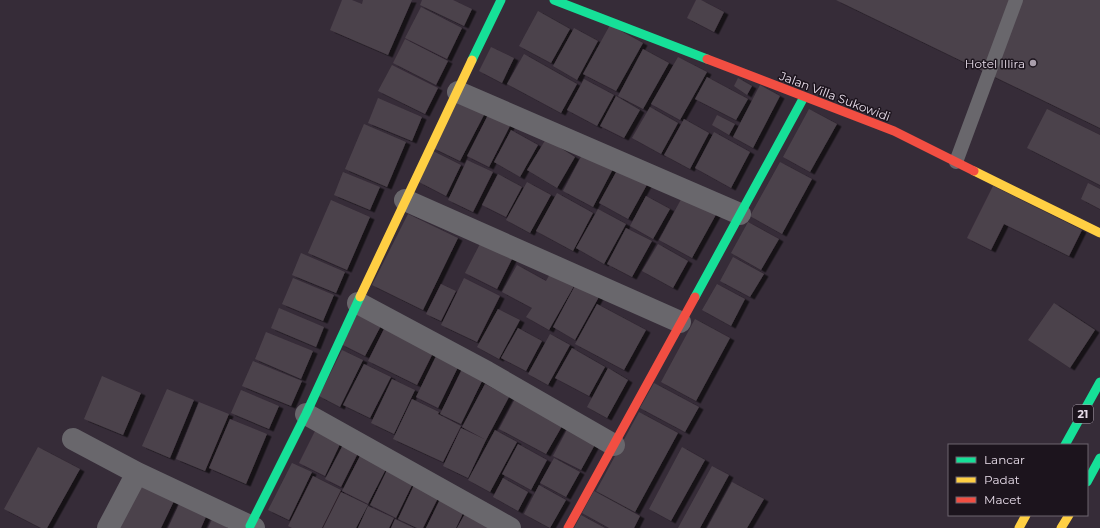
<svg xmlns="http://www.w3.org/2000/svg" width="1100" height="528" font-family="Montserrat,sans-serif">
<defs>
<filter id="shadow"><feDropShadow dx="4.5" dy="2.5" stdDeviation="0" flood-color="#0009"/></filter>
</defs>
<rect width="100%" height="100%" fill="#362c38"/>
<path fill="#4c424b" filter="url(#shadow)" d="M342 0H352L362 4 363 0H412L388 55 330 30Z
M422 0H453L472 9 464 26 420 5Z
M696 0H701L724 12 714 32 687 18Z
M836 0H1100V128Z
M421 7 462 28 447 59 405 38Z
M538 11 570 29 551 63 519 46Z
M610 25 643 43 616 91 583 74Z
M574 28 598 41 577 80 553 66Z
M405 39 448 61 436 85 393 63Z
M491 47 514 58 502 83 479 71Z
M643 49 669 63 643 109 618 96Z
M524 54 577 84 561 113 507 84Z
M678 57 707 72 680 120 651 104Z
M392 65 438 88 425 114 378 91Z
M707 77 748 99 736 120 695 99Z
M738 78 752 86 747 95 734 86Z
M584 79 614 95 597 126 567 110Z
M760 85 780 96 753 148 733 137Z
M616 96 640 110 624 138 600 126Z
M378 98 422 117 412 141 368 123Z
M458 100 485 113 460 161 433 148Z
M650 107 678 123 661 154 632 138Z
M809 109 837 124 810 172 783 157Z
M1047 109 1100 135V185L1027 148Z
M489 113 511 124 489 167 467 156Z
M717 115 735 124 729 135 712 125Z
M684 119 709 133 690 169 664 155Z
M364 124 406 142 387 187 345 169Z
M511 130 538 145 520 177 494 162Z
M714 132 750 152 731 188 695 168Z
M546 139 575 157 557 188 527 170Z
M433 151 461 165 446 196 419 182Z
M584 151 614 167 593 207 563 191Z
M467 160 493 172 473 212 448 200Z
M780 162 812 179 782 234 750 216Z
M620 165 649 181 628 219 599 203Z
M343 172 380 187 370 210 334 195Z
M498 174 522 187 506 217 482 205Z
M527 182 551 195 530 233 506 220Z
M1088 183 1100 189V209L1081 199Z
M993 186 1082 230 1069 256 1004 224 991 250 967 238Z
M685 192 718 211 692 258 659 240Z
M557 193 593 213 573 251 536 231Z
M646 196 670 209 653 239 630 226Z
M331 200 370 217 347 270 308 253Z
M598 209 626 224 604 264 576 248Z
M408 214 458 238 423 310 372 285Z
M748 222 779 239 761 270 731 253Z
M626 228 652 241 632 277 607 264Z
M482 240 514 255 497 289 465 273Z
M658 244 688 261 673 288 642 271Z
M301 253 345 272 336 293 292 275Z
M733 257 764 274 750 297 720 281Z
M517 265 546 281 550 274 574 286 549 330 526 317 532 308 502 292Z
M293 278 334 295 323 321 282 304Z
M464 278 500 296 477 342 441 325Z
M577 282 600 295 575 340 553 327Z
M441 284 456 291 441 321 426 314Z
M717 284 745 299 731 326 702 310Z
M1054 303 1095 330 1070 368 1028 340Z
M597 304 646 330 624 370 575 344Z
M279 308 324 327 316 347 271 328Z
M359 308 384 320 365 356 341 344Z
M498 309 520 320 499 359 477 347Z
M695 319 730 338 696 401 661 382Z
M518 328 542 341 526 371 501 358Z
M384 329 433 353 417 385 368 361Z
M266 332 313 351 301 379 255 359Z
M550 334 570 345 548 385 528 374Z
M572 348 605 367 589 396 555 378Z
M342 350 363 360 340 407 319 396Z
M438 352 460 363 438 408 416 397Z
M253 361 302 381 291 406 242 386Z
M364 364 391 377 370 418 343 405Z
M463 367 484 377 461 424 440 414Z
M608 368 628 380 607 418 587 407Z
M102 376 141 393 123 435 84 419Z
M392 379 415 390 394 434 371 423Z
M654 383 699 407 685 432 640 408Z
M485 384 509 397 486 440 462 427Z
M167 389 194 400 170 458 142 446Z
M241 390 279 406 269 429 231 413Z
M517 395 565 421 546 454 499 429Z
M412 399 439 412 438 414 461 426 443 462 393 439Z
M199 402 229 414 205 471 176 459Z
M639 412 678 433 635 512 596 491Z
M230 419 267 434 246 484 209 468Z
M570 424 598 439 581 470 553 456Z
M461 428 486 440 468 478 443 466Z
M316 429 341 442 325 476 299 463Z
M495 430 517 442 490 492 468 480Z
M344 443 359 451 341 487 325 479Z
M518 444 547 460 531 490 502 474Z
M38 447 80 469 47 528H41L4 509Z
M682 447 705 460 671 521 649 509Z
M361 454 387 467 368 504 342 491Z
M554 458 580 472 566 497 540 483Z
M292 463 312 472 289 520 268 510Z
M712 466 729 475 700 528H678Z
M388 468 414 481 396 518 370 505Z
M313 476 341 490 322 528H292L288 526Z
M503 478 528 492 518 511 493 497Z
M732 482 764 499 747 528H707Z
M415 483 440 494 423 528H417L398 519Z
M140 484 174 501 161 528H119Z
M539 485 566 500 550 528 524 514Z
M594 491 640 516 634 528H609L582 513Z
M341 492 368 505 356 528H323Z
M442 495 466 507 456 528H426Z
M181 500 208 512 201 528H168Z
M368 506 394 518 389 528H358Z
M467 510 492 528H457Z
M214 515 230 523 227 528H208Z
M581 515 605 528H574Z
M395 519 414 528H391Z"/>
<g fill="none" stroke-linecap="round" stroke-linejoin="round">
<path stroke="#69676c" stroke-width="14" d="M956 162 1016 0"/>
<path stroke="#69676c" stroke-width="22" d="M458 92 740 214
M405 200 680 322
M358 303 487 372 614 445
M306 414 510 528
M73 439 137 473 254 528
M108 528 137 473"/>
<path stroke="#16e098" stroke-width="9" d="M554 0 707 59
M472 60 501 0
M695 297 804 97
M1065 445 1100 382
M1087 482 1100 458
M250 526 306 414 360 297"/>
<path stroke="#ffcf43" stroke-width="9" d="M974 171 1100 233
M360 297 472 60
M1019 528 1026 515
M1061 528 1069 515"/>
<path stroke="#f24e42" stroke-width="9" d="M707 59 894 131 974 171
M568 528 695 297"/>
</g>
<circle fill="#a99eab" stroke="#1c141d" stroke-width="1.5" cx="1033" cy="63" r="4"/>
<g text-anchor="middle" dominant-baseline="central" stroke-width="3" stroke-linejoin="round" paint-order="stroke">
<rect fill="#1c141d" stroke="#aaa0ac" stroke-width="1" x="1073" y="405" width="20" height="18" rx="3"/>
<g font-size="11" font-weight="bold" fill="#e7dce9">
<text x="1083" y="414">21</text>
</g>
<g font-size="12" fill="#e7dce9" stroke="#1c141d" text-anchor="end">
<text x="1025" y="63">Hotel Illira</text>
</g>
<g font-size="12" fill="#e7dce9" stroke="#1c141d">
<text transform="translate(835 96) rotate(21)">Jalan Villa Sukowidi</text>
</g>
</g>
<rect x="948" y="444" width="140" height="72" fill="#1c141d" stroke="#6d646f"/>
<rect x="956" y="457" width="20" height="6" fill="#16e098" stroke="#6d646f"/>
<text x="984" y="464" font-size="12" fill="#e7dce9">Lancar</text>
<rect x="956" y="477" width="20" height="6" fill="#ffcf43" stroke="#6d646f"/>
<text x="984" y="484" font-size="12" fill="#e7dce9">Padat</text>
<rect x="956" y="497" width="20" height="6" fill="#f24e42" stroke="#6d646f"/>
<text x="984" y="504" font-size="12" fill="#e7dce9">Macet</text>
</svg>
